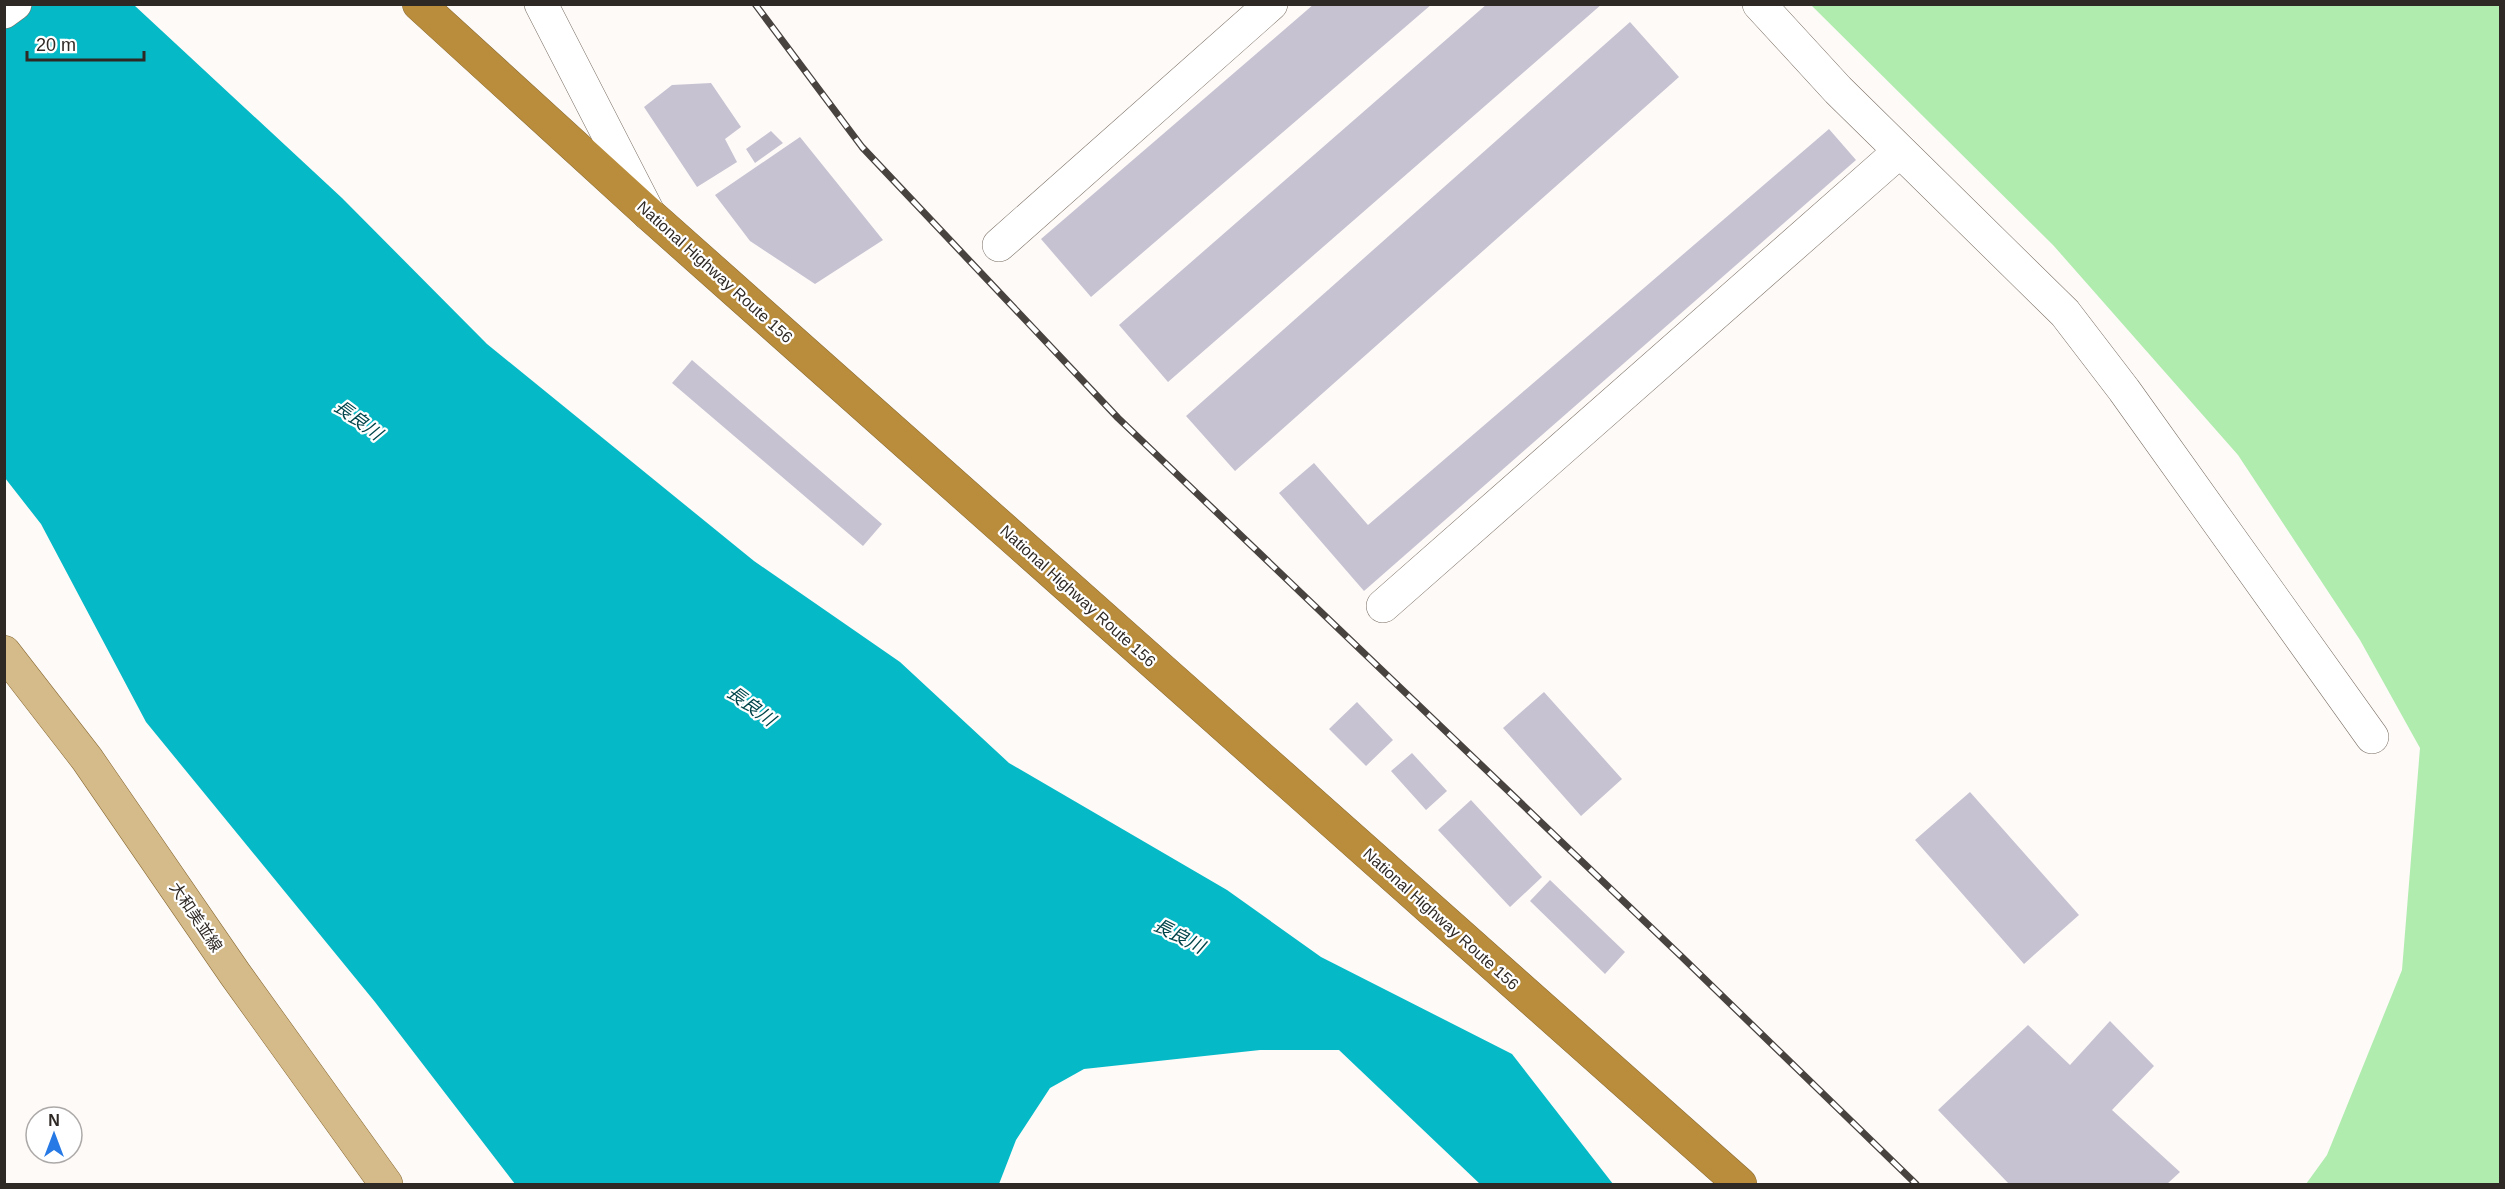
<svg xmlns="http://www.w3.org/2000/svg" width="2505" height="1189" font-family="Helvetica,'Noto Sans JP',sans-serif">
<rect width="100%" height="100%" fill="#fdfaf8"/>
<path fill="#b0ecae" d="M1811 5H2500V1184H2306L2327 1155 2402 970 2420 748 2360 640 2238 455 2053 245Z"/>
<path fill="#05b9c7" d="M5 5H134L342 198 487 344 754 561 900 662 1009 763 1227 890 1321 957 1512 1054 1613 1184H1480L1339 1050H1260L1084 1069 1050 1088 1016 1140 999 1184H515L375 1002 146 722 41 524 5 478Z"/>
<path fill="#c7c2d1" d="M1314 4H1432L1091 297 1041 239Z
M1487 4H1602L1168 382 1119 325Z
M1630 22 1679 77 1235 471 1186 416Z
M711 83 741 127 725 139 737 162 697 187 644 107 672 85Z
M1829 129 1856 160 1364 591 1279 493 1314 463 1368 525Z
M771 131 783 143 755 163 746 149Z
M800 137 883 240 815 284 750 241 715 195Z
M692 360 882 524 863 546 672 383Z
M1544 692 1622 779 1581 816 1503 728Z
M1357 702 1393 740 1366 766 1329 729Z
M1412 753 1447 791 1426 810 1391 771Z
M1970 792 2079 915 2024 964 1915 840Z
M1471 800 1542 877 1510 907 1438 830Z
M1550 880 1625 952 1605 974 1530 901Z
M2110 1021 2154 1066 2112 1110 2180 1172 2167 1184H2009L1938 1110 2028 1025 2070 1065Z"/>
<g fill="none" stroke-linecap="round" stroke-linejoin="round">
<g stroke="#7a6e63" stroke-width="34">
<path id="street" d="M541 4 649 214
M1759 4 1838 90 2065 313 2124 390 2372 737
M999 245 1271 4
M1383 606 1900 151"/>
</g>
<g stroke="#7a6e63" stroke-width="34">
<path id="secondary" d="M4 12 15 4"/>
</g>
<g stroke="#896a34" stroke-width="34">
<path id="primary" d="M4 652 87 759 235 974 386 1184"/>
</g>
<g stroke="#896a34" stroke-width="34">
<path id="highway" d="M419 4 649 214 1740 1184"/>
</g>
<use href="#street" stroke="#fff" stroke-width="33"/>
<use href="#secondary" stroke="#fff" stroke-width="33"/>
<use href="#primary" stroke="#d5bb8a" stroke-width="33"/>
<use href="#highway" stroke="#b98d3c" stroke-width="33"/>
<g stroke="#494340" stroke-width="7">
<path id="rail" d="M755 4 862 147 1118 418 1683 958 1916 1184"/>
</g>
<use href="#rail" stroke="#fff" stroke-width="4.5" stroke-dasharray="14" stroke-linecap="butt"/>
</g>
<g text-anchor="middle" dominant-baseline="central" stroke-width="4.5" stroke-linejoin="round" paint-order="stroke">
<g font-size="16" fill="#2f2925" stroke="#fff">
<text transform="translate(715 272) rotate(42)">National Highway Route 156</text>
<text transform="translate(1078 596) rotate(42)">National Highway Route 156</text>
<text transform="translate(196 917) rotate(56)">大和美並線</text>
<text transform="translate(1441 919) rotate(42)">National Highway Route 156</text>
</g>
<g font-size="18" font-style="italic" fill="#01454b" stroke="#fff">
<text transform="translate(358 420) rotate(36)">長良川</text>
<text transform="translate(751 706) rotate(36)">長良川</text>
<text transform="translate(1179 936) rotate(27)">長良川</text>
</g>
</g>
<rect width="2505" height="1189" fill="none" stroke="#2f2925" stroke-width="12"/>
<g transform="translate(54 1135)"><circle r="28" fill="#ffffff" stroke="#aca9a8" stroke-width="1.5"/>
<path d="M0-4.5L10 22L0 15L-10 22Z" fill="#277ae5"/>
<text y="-9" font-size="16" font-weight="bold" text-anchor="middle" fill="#2f2925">N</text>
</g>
<path d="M27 51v9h117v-9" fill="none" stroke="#2f2925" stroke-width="3"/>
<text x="36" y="51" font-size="18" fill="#2f2925" stroke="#ffffff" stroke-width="4.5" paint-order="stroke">20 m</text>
</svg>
